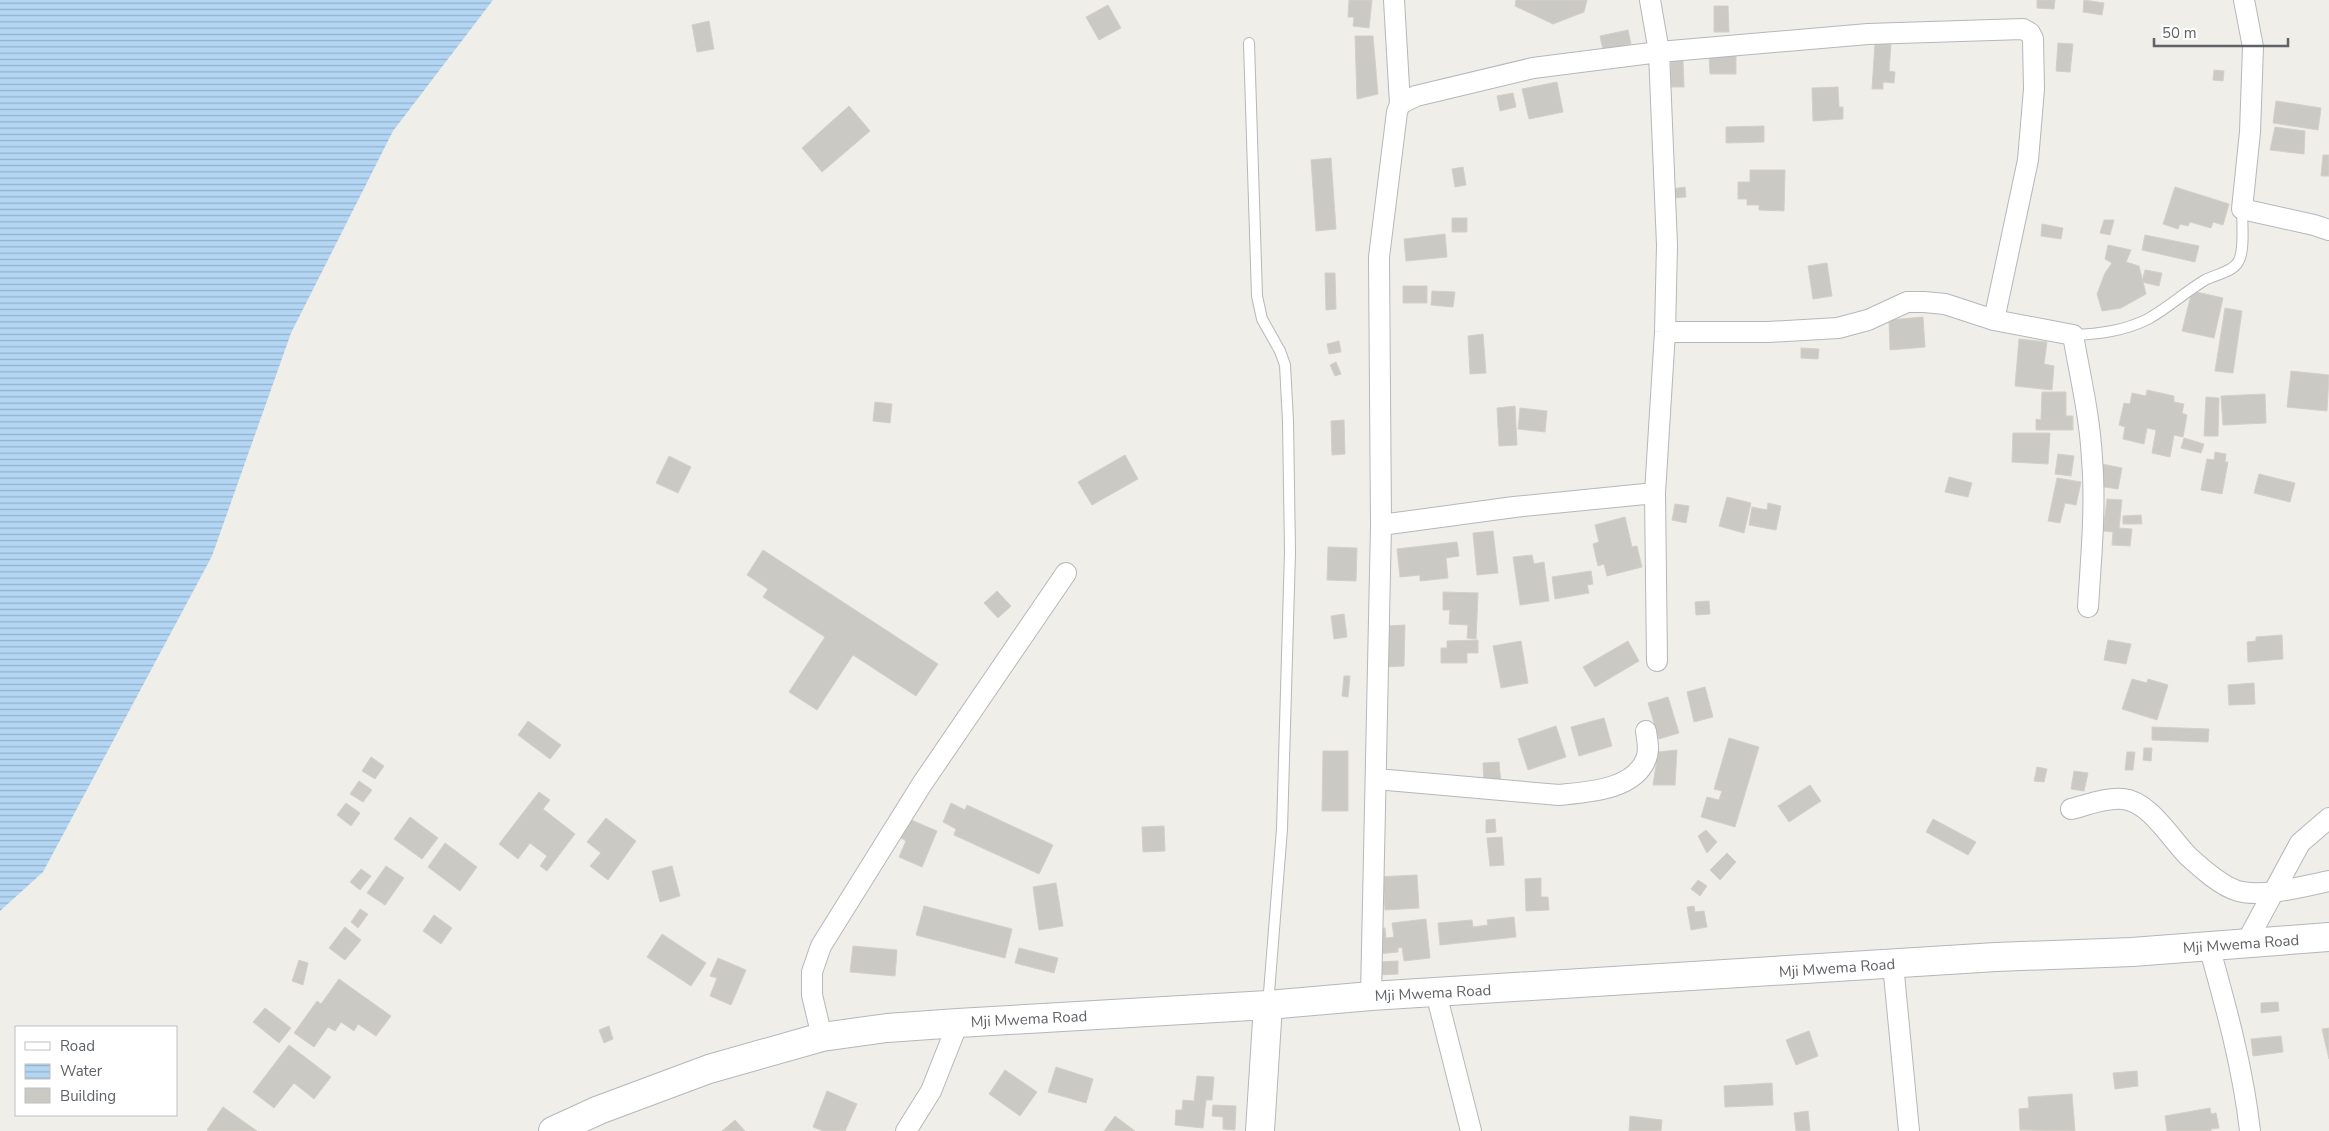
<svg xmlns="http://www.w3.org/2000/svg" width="2329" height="1131" font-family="'Nunito Sans',sans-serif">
<defs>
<pattern id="water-rules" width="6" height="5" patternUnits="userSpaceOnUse" patternTransform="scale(1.25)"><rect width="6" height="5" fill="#b3d6f4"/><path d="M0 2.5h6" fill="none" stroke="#95b1c9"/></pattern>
</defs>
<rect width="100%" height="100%" fill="#efeee8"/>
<path fill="url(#water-rules)" d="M0 0H493L393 131 291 333 212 556 43 872 0 911Z"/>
<path fill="#cbc9c4" stroke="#d3d0c7" d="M1349 0H1372L1369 28 1353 26 1354 17H1348Z
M1516 0H1587L1584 12 1553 24 1515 6Z
M2037 0H2055L2054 9 2037 8Z
M2084 0 2104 3 2102 15 2083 12Z
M1108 5 1121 28 1099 40 1086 17Z
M1714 6H1728L1729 32H1714Z
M709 21 714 49 697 52 692 25Z
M1628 30 1631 44 1603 50 1600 36Z
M1355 36H1373L1378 94 1357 99Z
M1875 43 1891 44 1889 71 1895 72 1894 83 1883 82V89H1872Z
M2058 43 2073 44 2070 72 2056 71Z
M1736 53V74H1710L1709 54Z
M1671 60H1683L1684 87H1671Z
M2214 70 2224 71 2223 81 2213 80Z
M1557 82 1563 112 1529 119 1522 89Z
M1838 87 1839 107H1843V119L1813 121 1812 88Z
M1513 93 1516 107 1500 111 1497 96Z
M2276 101 2321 108 2318 130 2273 123Z
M849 106 870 131 822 172 802 148Z
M1764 126V142L1726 143V127Z
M2275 127 2305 131 2304 154 2270 150Z
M2323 155H2329V176H2321Z
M1331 158 1336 229 1316 231 1311 160Z
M1463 167 1466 185 1455 187 1452 169Z
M1750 170H1785L1784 211 1759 210V205H1747V199H1738V182H1750Z
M1685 187 1686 197 1672 198V189Z
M2175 187 2229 204 2223 225 2213 222 2211 228 2190 222 2188 226 2180 224 2178 229 2163 224Z
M1452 218H1467V232H1452Z
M2104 220H2114L2110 235 2100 233Z
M2042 224 2063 228 2061 239 2041 236Z
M1445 234 1447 257 1406 261 1404 239Z
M2145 235 2199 246 2195 262 2142 250Z
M2108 245 2131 250 2126 262 2139 266 2146 294 2121 308 2102 311 2097 294 2105 273 2112 263 2105 259Z
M1827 263 1832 296 1813 299 1808 266Z
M2145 270 2162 273 2159 286 2142 282Z
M1325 273H1335L1336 309 1326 310Z
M1403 286H1427V303H1403Z
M1432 291 1455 292 1453 307 1431 305Z
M2192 291 2223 298 2214 338 2182 331Z
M2225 308 2242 311 2233 373 2215 371Z
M1923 317 1925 347 1890 350 1889 320Z
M1483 334 1486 373 1470 374 1468 336Z
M2019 339 2047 342 2044 364 2054 366 2052 390 2015 386Z
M1339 341 1341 352 1329 354 1327 344Z
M1801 348 1819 349 1818 359 1801 358Z
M1336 362 1341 374 1335 376 1330 365Z
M2291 371 2329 375 2327 411 2287 407Z
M2147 390 2174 396V402L2184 404 2182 413 2187 415 2183 437 2174 435 2170 457 2152 453 2156 430 2147 428 2144 444 2123 439 2125 427 2119 425 2124 403 2130 404 2132 393 2146 396Z
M2042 392H2066V416H2073V430H2036V419L2041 420Z
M2265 394 2266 423 2223 425 2221 396Z
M2206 397 2219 398 2218 436H2204Z
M875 402 892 404 890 423 873 421Z
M1515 406 1517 445 1499 446 1497 408Z
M1520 408 1547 411 1545 432 1518 429Z
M1344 420 1345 454 1332 455 1331 421Z
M2013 433H2050L2048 464 2012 462Z
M2184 438 2204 444 2201 453 2181 448Z
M2215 452 2226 454 2225 462H2228L2222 494 2201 490 2207 459 2214 460Z
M2058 454 2074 456 2071 476 2055 474Z
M1125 455 1138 479 1092 505 1078 482Z
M669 456 691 467 678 493 656 483Z
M2102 464 2122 468 2118 489 2098 486Z
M2259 474 2295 483 2290 502 2254 493Z
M1949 477 1972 483 1968 497 1945 492Z
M2057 478 2081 482 2076 505 2065 503 2060 523 2048 521Z
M1727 497 1751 503 1744 533 1719 526Z
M2107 499 2122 500 2119 528 2132 529 2130 546 2112 545 2113 532 2103 531Z
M1768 503 1781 506 1776 530 1749 525 1752 507 1767 510Z
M1675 504 1689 506 1686 523 1672 520Z
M2141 515 2142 524H2123V516Z
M1625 517 1632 547 1637 546 1642 567 1607 576 1604 564 1598 566 1593 544 1599 542 1595 525Z
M1493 531 1498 573 1477 575 1473 533Z
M1457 542 1459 556 1446 558 1448 578 1420 581V575L1400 577 1397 549Z
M1328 547 1357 548 1356 581 1327 580Z
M763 550 938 664 916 696 853 655 817 710 789 692 825 637 763 597 768 589 747 575Z
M1532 555 1534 564 1544 562 1549 601 1520 605 1513 557Z
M1591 571 1593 584 1587 585 1589 593 1555 599 1552 577Z
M997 591 1011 606 998 618 984 603Z
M1443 592 1478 593 1476 639 1467 638 1468 625 1449 624 1450 610H1443Z
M1709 601 1710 614 1696 615 1695 602Z
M1344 614 1347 637 1334 639 1331 616Z
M1405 625 1404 666 1384 667 1385 626Z
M2282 635 2283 659 2248 662 2247 642 2256 641V637Z
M1478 640V653H1467V663H1441V648H1447V641Z
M2108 640 2131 644 2126 664 2104 660Z
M1521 641 1528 683 1501 688 1493 646Z
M1628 641 1639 661 1595 687 1583 667Z
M1344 676H1350L1348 697 1342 696Z
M2132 679 2147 683 2148 679 2168 685 2157 720 2122 709Z
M2254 683 2255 704 2229 705 2228 685Z
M1705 687 1713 717 1694 722 1687 692Z
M1668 697 1679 733 1659 739 1648 703Z
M1604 718 1612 746 1579 756 1571 727Z
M528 721 561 745 550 759 518 735Z
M1556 726 1566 757 1528 770 1518 739Z
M2152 727 2209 729 2208 742 2152 740Z
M1729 738 1759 747 1735 827 1701 817 1707 797 1719 800 1722 791 1714 789Z
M2144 748H2152L2151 761 2143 760Z
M1677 750 1675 785H1653L1658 752Z
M1323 751H1348V811H1322Z
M2127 752H2135L2133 770H2125Z
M371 757 384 766 375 779 362 771Z
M1499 762 1501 784 1484 785 1483 763Z
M2037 767 2047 769 2044 782 2034 781Z
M2074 771 2088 773 2084 791 2071 789Z
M359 781 372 790 363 802 350 794Z
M1810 785 1821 801 1789 822 1778 806Z
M539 792 550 800 543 809 575 834 547 871 540 866 547 856 530 843 518 859 499 844Z
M346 803 360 813 351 826 337 815Z
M951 803 965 810 967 805 1053 845 1039 874 954 835 956 829 943 822Z
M410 817 438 838 422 859 394 839Z
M606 818 636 841 608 880 590 866 601 853 587 842Z
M909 819 937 831 922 867 899 857 906 841 901 838Z
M1495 819 1496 832 1486 833V820Z
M1933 819 1976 842 1968 855 1926 832Z
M1164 826 1165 851 1143 852 1142 827Z
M1706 830 1717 842 1707 853 1698 836Z
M1502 837 1504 865 1490 866 1487 838Z
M445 843 477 867 460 891 428 867Z
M1727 853 1736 862 1720 880 1710 870Z
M386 866 404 878 385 905 367 893Z
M672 866 680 896 660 902 652 871Z
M361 869 371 876 360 890 350 882Z
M1417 875 1419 908 1385 910 1384 892 1376 893 1375 877Z
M1541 878V897H1548L1549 910 1526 911 1525 879Z
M1698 880 1707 886 1700 896 1691 889Z
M1056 883 1063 926 1039 930 1033 887Z
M924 906 1012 929 1005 958 916 935Z
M1694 906 1695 912 1704 911 1707 927 1691 930 1687 907Z
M360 909 368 914 358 928 351 922Z
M434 915 452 928 441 944 423 931Z
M1514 917 1516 937 1440 945 1438 923 1472 920 1473 927 1488 925 1487 920Z
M1426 919 1430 958 1404 961 1402 947 1398 948V952L1378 954 1375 929 1385 928 1386 938 1394 937 1392 923Z
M345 927 361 940 345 960 329 948Z
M662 934 706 963 691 986 647 957Z
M853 946 897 950 895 976 850 972Z
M1019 948 1058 958 1054 973 1015 963Z
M718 958 746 970 731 1005 710 996 717 978 710 976Z
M299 960 308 963 303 985 292 981Z
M1398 961V974L1378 975 1377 962Z
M339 979 391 1016 376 1036 358 1024 354 1031 341 1022 335 1031 328 1027 314 1047 294 1033 317 1001 321 1004Z
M2278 1002 2279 1011 2261 1013V1003Z
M265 1008 291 1028 279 1043 253 1022Z
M609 1026 613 1039 604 1043 599 1030Z
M2329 1028V1059L2322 1029Z
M1809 1031 1818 1056 1796 1065 1786 1040Z
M2281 1036 2283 1052 2253 1056 2251 1039Z
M289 1045 331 1077 314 1099 294 1083 274 1108 253 1092Z
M1056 1067 1093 1079 1086 1103 1048 1092Z
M1005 1070 1037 1092 1020 1116 989 1094Z
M2137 1071 2138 1086 2115 1089 2113 1073Z
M1197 1076 1214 1077 1212 1100H1206L1203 1128 1175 1125 1176 1110H1182L1183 1100 1194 1101Z
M1772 1083 1773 1105 1725 1107 1724 1086Z
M827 1091 857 1104 845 1131H823L813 1127Z
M2072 1094 2075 1131 2020 1130 2019 1109 2029 1108 2028 1097Z
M1213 1105 1236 1106 1235 1130 1223 1129V1117L1212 1116Z
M223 1107 257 1131H209L207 1130Z
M2210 1108 2211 1114 2216 1113 2219 1128 2211 1129V1131H2167L2165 1116Z
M1808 1111 1810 1131H1796L1794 1113Z
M1115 1116 1135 1131H1104Z
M1630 1116 1662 1120 1661 1131H1629Z
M735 1120 745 1131H722Z"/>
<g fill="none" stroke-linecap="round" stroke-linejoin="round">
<g stroke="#b5b7ba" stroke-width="12">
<path id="lane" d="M1249 43 1257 296 1262 319 1280 351 1285 365 1288 421 1290 552 1282 829 1268 1005
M2073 335C2099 334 2124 331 2148 319 2168 308 2185 292 2205 280 2214 275 2233 272 2238 262 2245 252 2242 222 2242 209"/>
</g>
<g stroke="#b5b7ba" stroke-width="22">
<path id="street" d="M1394 0 1400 104
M1650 0 1659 52 1667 245 1665 332 1655 493 1657 661
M2244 0 2253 47 2250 132 2242 209 2314 225 2329 230
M1665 332H1768L1838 328 1868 320 1907 302H1924L1945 304 1994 320 2073 335C2080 376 2090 417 2092 459 2096 508 2091 558 2088 607
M1381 525 1514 507 1655 493
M1376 779 1559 795C1588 792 1634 790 1646 759 1650 750 1647 740 1646 731
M2071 809C2087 805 2107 797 2123 799 2149 801 2171 839 2188 856 2201 868 2221 886 2238 891 2263 898 2304 886 2329 881
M2246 943 2300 843 2329 818
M2209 946C2226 1007 2243 1068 2250 1131
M1893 964 1909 1131
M1436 993 1471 1131
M1371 996 1381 525 1379 257 1397 112 1400 104 1416 96 1533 68 1659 52 1868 34 2023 29 2030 33 2033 39 2034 89 2028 160 1994 320
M822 1037 812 995V972L821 946 922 784 1066 573
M906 1131 931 1091 958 1023"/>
</g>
<g stroke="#b4b6ba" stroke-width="30">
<path id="secondary" d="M553 1131 599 1110 709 1069 822 1037 887 1028 958 1023 1268 1005 1371 996 1996 957 2132 952 2329 937
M1260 1131 1268 1005"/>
</g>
<use href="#lane" stroke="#fff" stroke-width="10"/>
<use href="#street" stroke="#fff" stroke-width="20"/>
<use href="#secondary" stroke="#fff" stroke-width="28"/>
</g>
<g text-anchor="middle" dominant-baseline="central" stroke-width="5" stroke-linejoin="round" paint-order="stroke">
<g font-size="15" fill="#5f6266" stroke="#fff">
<text transform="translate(2241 944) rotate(-4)">Mji Mwema Road</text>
<text transform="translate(1837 968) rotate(-4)">Mji Mwema Road</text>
<text transform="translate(1433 993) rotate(-3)">Mji Mwema Road</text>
<text transform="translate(1029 1019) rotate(-3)">Mji Mwema Road</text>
</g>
</g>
<rect x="15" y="1026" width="162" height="90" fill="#ffffff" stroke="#bfc0c2"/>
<rect x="25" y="1042" width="25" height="8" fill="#ffffff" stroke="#bfc0c2"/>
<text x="60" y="1051" font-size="15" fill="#5f6266">Road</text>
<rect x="25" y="1064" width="25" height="15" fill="url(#water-rules)" stroke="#bfc0c2"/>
<text x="60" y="1076" font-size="15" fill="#5f6266">Water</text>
<rect x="25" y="1088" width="25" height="15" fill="#cbc9c4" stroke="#bfc0c2"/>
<text x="60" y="1101" font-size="15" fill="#5f6266">Building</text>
<path d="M2154 38v8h134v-8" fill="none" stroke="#5f6266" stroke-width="2.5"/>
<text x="2162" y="38" font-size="15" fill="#5f6266" stroke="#ffffff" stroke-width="4" paint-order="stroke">50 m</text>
</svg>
